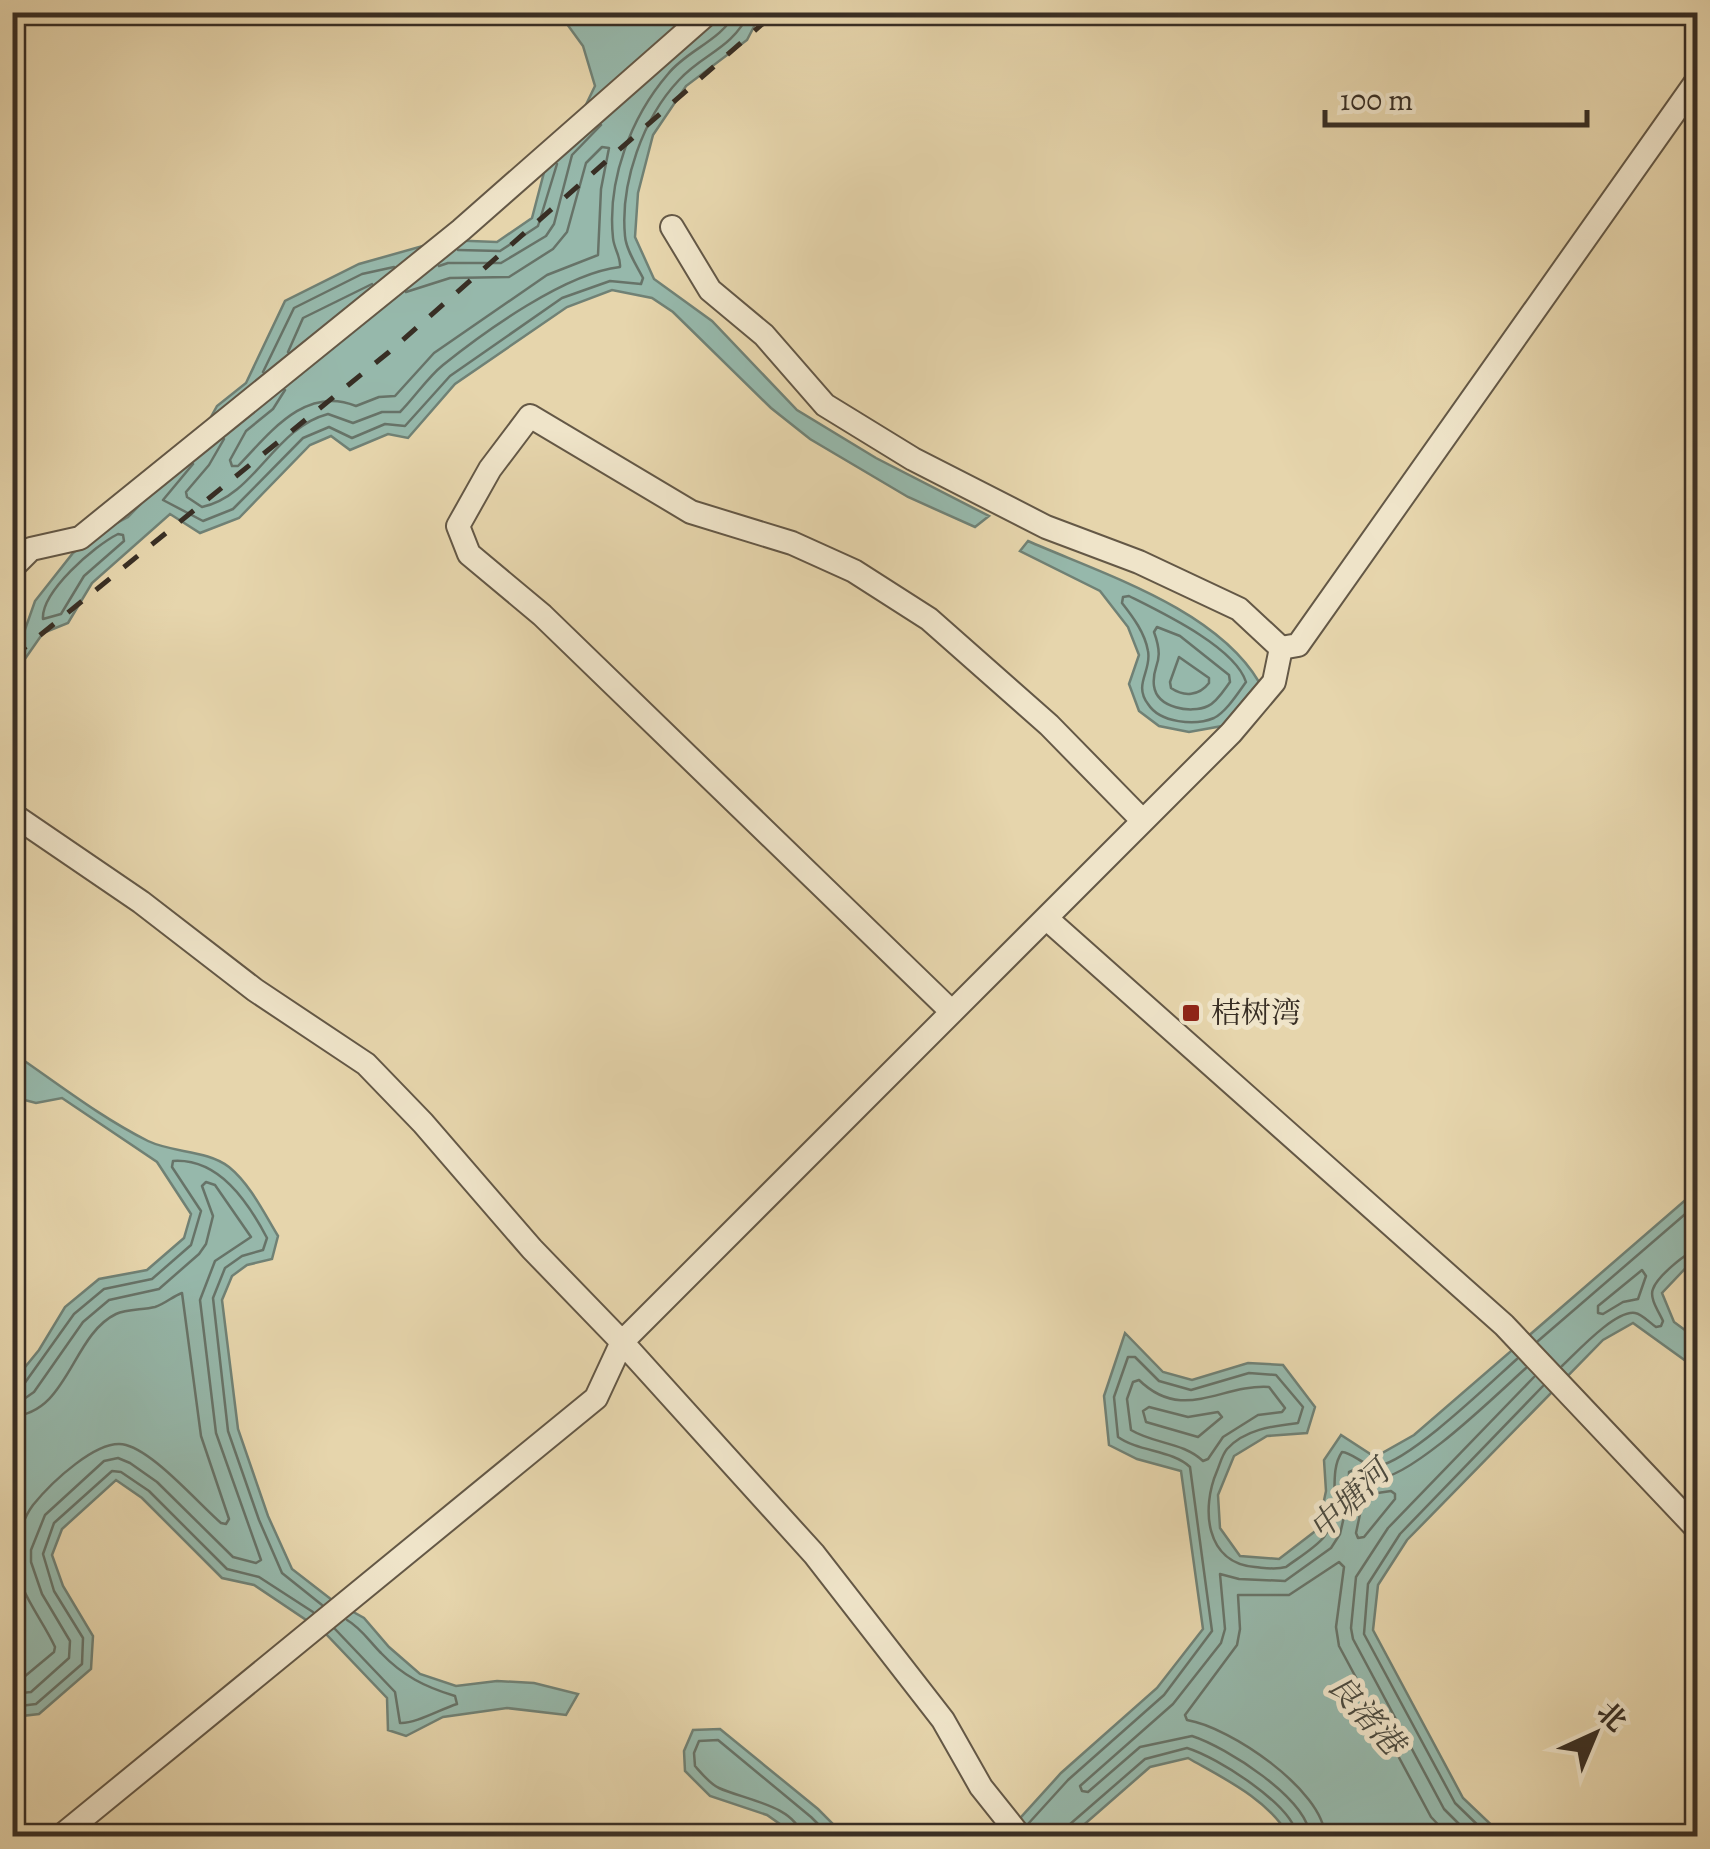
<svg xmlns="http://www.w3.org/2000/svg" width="1710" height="1849" font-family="Alegreya,'Noto Serif SC',serif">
<rect width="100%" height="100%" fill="#e6d5ac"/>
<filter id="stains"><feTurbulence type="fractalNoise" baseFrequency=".002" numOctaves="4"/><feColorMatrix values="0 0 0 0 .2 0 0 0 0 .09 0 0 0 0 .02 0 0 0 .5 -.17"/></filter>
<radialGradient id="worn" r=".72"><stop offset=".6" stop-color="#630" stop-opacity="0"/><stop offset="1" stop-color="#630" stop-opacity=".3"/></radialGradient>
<path fill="#96b8ab" stroke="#708175" stroke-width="2.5" d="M559 13H606L632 23 686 17 690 13H761L747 40 686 86 653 135 638 193 635 237 654 279 712 321 797 410 876 458 989 516 975 527 908 497 810 439 771 408 673 312 652 298 612 290 567 307 455 384 408 438 388 434 350 450 331 436 310 445 239 518 200 533 170 514 92 583 68 623 43 633 13 676V654L21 641 35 601 73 553 96 534 128 517 192 451 217 406 246 383 285 301 359 264 444 240 497 242 532 218 552 142 581 115 595 86 583 46Z
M1028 541C1103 574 1216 609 1259 682L1222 726 1189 732 1159 726 1139 711 1129 684 1139 655 1128 627 1100 591 1020 551Z
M13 1053C57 1083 100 1117 148 1141 173 1153 207 1150 229 1167 250 1184 264 1213 278 1236L272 1259 247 1265 232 1276 222 1300 238 1429 268 1516 292 1569 332 1600 364 1618 389 1647 420 1674 456 1686 497 1681 534 1683 578 1694 566 1715 507 1708 443 1717 406 1736 388 1730 387 1698 324 1632 254 1585 222 1578 142 1498 116 1480 62 1529 52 1555 63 1586 93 1636 91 1669 39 1714 13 1717 12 1383 39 1350 65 1307 99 1279 147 1270 184 1238 191 1214 157 1162 62 1098 36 1103 13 1097Z
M1697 1190V1256L1662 1293 1674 1322 1697 1339V1369L1633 1323 1603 1340 1407 1540 1378 1585 1373 1630 1463 1798 1503 1836H1289C1268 1799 1223 1778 1188 1758L1150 1767 1071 1836H1004L1061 1773 1157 1688 1203 1629 1181 1471 1137 1459 1109 1445 1104 1396 1125 1333 1163 1372 1192 1380 1248 1363 1283 1365 1315 1407 1307 1433 1267 1436 1234 1456 1218 1495 1220 1528 1240 1556 1279 1559 1318 1529 1326 1491 1324 1460 1341 1435 1375 1457 1414 1435Z
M720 1729 818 1809 833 1824 835 1836H797L767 1815 710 1796 685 1771 684 1751 693 1730Z"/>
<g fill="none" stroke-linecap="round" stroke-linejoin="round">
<path stroke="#677368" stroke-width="2.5" d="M458 250 500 251 538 226 557 164
M439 266 448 263H501L546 236 554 224 572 155 601 125
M288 352 303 318 372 284
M263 372 294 308 362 274 394 267
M285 390 273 409 246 431 230 460 232 466H238C270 433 305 385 356 406L379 397 395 396 434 353 547 275 598 255 601 189 609 148 602 147 586 163 567 232 553 249 509 277 450 278 406 292
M224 439 209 465 186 492 187 497 202 507C255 496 274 428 328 414L353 423 382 412H400C415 397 427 378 443 365 485 331 566 273 620 267 621 257 614 249 613 238 607 180 631 117 668 74 687 50 721 41 736 12
M193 464 163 500 203 521 233 509 303 438 329 427 352 438 385 424 405 426 450 376 562 298 610 281 641 284 643 278C637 266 626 250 625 236 620 183 643 118 679 80 705 52 730 51 750 12
M118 534 123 535 124 541 84 576 61 614 43 619C41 592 94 546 118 534Z
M1129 596C1161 612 1235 647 1246 682 1238 693 1226 712 1214 718 1195 726 1160 723 1148 704 1133 684 1152 671 1148 651 1145 633 1133 617 1122 603L1123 597Z
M1157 627 1180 636 1229 675 1230 682C1224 690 1217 702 1208 706 1191 714 1157 708 1154 686 1151 664 1166 665 1154 632Z
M1179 657 1209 678V683C1199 696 1184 697 1171 688L1170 682Z
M1642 1270 1646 1276 1638 1299 1623 1302 1603 1314 1598 1313V1306Z
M1538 1341 1698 1203
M1562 1366C1576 1353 1615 1310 1635 1313 1642 1314 1650 1323 1656 1327L1661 1326 1663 1321C1659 1312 1649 1298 1653 1289 1657 1277 1687 1251 1698 1250
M1139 1380C1183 1423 1221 1384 1269 1387L1285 1408 1282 1412 1258 1415 1223 1437 1208 1459 1203 1461C1183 1442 1154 1444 1131 1430L1127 1399 1133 1382Z
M12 1388 24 1384 74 1314 104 1289 152 1279 191 1245 201 1211 172 1167 173 1161C219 1158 248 1202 267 1238L263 1250 242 1256 225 1268 213 1298 228 1431 259 1520 282 1573 322 1605
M12 1401 24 1399 34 1392 83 1322 109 1300 159 1289 199 1254 206 1244 213 1216 202 1186 206 1182 215 1185 251 1237 215 1261 200 1300 216 1433 261 1560 256 1563 233 1557 157 1482 130 1463 118 1458 104 1461 45 1515 31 1550V1562L42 1594 70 1641 69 1658 31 1692 12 1694
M1149 1407 1188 1417 1218 1412 1222 1417 1198 1437 1146 1422 1143 1411Z
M12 1416C68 1414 72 1335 116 1314 127 1309 143 1310 155 1307 165 1304 173 1296 182 1293L201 1436 229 1519 226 1524 221 1523C197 1502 155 1453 126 1445 98 1437 50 1484 33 1505 24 1517 15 1541 15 1556 16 1590 42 1618 55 1647L54 1652 24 1677 12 1679
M1391 1491 1395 1494V1499L1364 1537 1358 1538 1356 1533 1364 1495Z
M335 1629 395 1692 400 1723C415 1724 441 1709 457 1704L455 1696C425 1687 403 1676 381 1653 369 1641 361 1628 347 1620
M12 1707 36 1704 82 1664 83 1638 54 1591 43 1554 54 1523 112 1471 121 1472 149 1491 227 1569 259 1577 313 1612
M1028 1824 1068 1780 1164 1695 1212 1631 1190 1467C1172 1450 1139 1452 1118 1437L1114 1397 1128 1357H1135L1159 1381 1191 1390 1249 1373 1276 1375 1303 1407 1298 1423C1273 1426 1245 1429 1227 1449 1222 1455 1220 1464 1217 1471 1201 1508 1205 1563 1255 1567 1266 1568 1275 1570 1286 1567 1298 1558 1315 1548 1324 1537 1344 1513 1326 1475 1342 1452 1354 1453 1365 1468 1378 1466 1411 1460 1489 1384 1517 1359
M801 1836C797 1806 742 1799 719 1788 710 1784 702 1774 695 1766L694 1753 699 1741 718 1740 811 1817 823 1829 825 1836
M1065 1836 1069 1825 1145 1759 1187 1748C1217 1757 1293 1805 1297 1836
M1310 1836C1307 1798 1226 1747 1192 1736L1140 1747 1088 1792 1082 1791 1080 1786 1173 1704 1221 1643 1225 1629 1220 1574 1239 1579 1285 1581 1331 1548 1340 1534 1349 1495V1472L1354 1470C1361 1475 1367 1479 1376 1479 1412 1478 1497 1394 1526 1368
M1325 1836C1323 1790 1230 1727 1187 1720L1185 1715 1237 1645 1240 1629 1238 1595H1289L1339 1562 1344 1567 1336 1627 1339 1646 1431 1817 1449 1836
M1471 1836 1444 1809 1353 1639 1351 1628 1356 1577 1388 1528 1534 1377
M1489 1836 1455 1803 1364 1634 1368 1584 1400 1534 1543 1386"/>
<g stroke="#645846" stroke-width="26">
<path id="minor" d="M12 17 17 12
M12 568 31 549 80 538 461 230 709 12
M1281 648 1298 645 1698 79
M12 814 141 902 255 990 366 1064 423 1123 532 1249 622 1342 814 1554 943 1720 981 1787 1020 1836
M1046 918 1504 1325 1698 1530
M952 1012 542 615 469 554 458 526 490 469 530 416 691 512 792 543 854 571 929 619 1049 725 1143 821
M61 1836 596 1398 622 1342 1231 733 1274 682 1281 648 1239 609 1139 562 1046 527 913 459 825 405 764 335 710 290 672 227"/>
</g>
<use href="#minor" stroke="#efe4c9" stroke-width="22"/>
<path stroke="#382e24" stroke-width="5" stroke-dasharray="18 18" stroke-linecap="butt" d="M12 658 389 352 776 12"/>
</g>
<rect fill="#8f2418" stroke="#efe4c9" stroke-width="4" x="1181" y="1003" width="20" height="20" rx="5"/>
<g text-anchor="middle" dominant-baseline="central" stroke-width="10" stroke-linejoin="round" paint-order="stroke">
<g font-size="30" fill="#382e24" stroke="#efe4c9" text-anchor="start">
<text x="1211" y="1013">桔树湾</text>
</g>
<g font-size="32" font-style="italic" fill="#4b4a3f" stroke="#efe4c9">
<text transform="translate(1349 1500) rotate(-44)">中塘河</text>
<text transform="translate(1366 1714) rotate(48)">良渚港</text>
</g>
</g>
<rect width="1710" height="1849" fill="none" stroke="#e6d5ac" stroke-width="50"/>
<rect x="15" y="15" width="1680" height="1819" fill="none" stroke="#382e24" stroke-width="5"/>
<rect x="25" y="25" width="1660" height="1799" fill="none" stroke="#382e24" stroke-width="2.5"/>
<g transform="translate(1595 1734) rotate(44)" stroke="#efe4c9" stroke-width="8" paint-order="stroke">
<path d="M0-8L18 38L0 25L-18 38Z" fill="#382e24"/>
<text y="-15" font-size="28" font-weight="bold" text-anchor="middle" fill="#382e24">北</text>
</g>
<path d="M1325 110v15h262v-15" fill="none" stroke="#382e24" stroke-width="5"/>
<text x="1340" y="110" font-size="30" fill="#382e24" stroke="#efe4c9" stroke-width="8" paint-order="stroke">100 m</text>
<rect width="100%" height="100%" filter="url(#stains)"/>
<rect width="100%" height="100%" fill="url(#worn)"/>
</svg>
